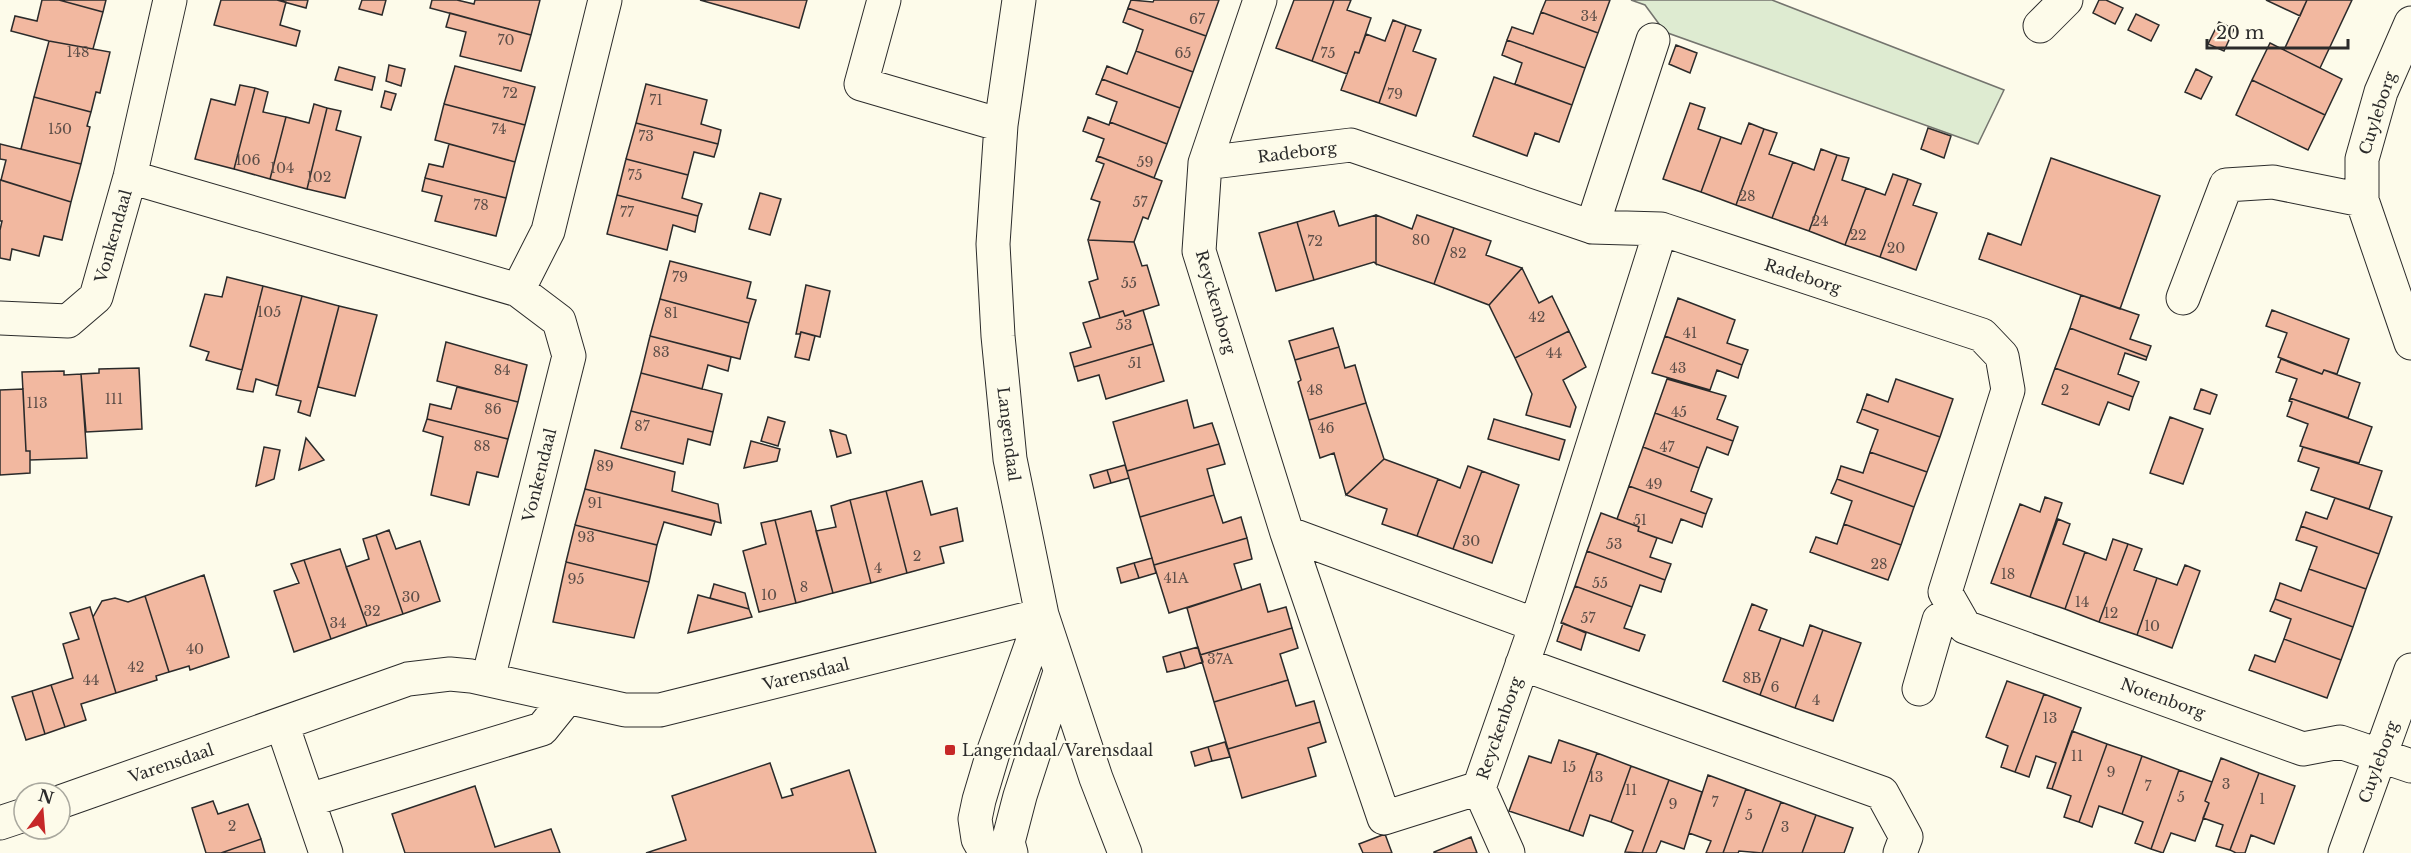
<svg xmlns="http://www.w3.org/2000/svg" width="2411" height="853" font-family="'Libre Baskerville',serif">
<rect width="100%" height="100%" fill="#fdfbea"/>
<path fill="#deebd1" stroke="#74746e" stroke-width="1.5" d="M1631 0H1772L2004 90 1978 144 1665 32 1645 5Z"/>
<path fill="#f2b8a0" stroke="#2b2b2b" stroke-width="1.5" d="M42 0H59L103 12 93 49 49 41 11 31 15 16 37 21Z
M59 0H106L103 12Z
M221 0H277L286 2 280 25 300 31 296 46 214 25Z
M277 0H308L306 8Z
M362 0H386L382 15 359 9Z
M432 0H457L474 4 475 0H540L531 35 430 8Z
M700 0H807L799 28Z
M1131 0 1153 2 1154 0H1219L1206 36 1128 8Z
M1294 0H1334L1312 61 1276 48Z
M1334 0H1351L1347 10 1371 18 1359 53 1355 52 1347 74 1312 61Z
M1546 0H1610L1598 33 1541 12Z
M2099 0H2106L2123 8 2115 24 2093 13Z
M2266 0H2307L2300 16Z
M2307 0H2352L2320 68 2284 50Z
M1128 8 1206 36 1193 72 1136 51 1143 30 1123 22Z
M1541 12 1598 33 1585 68 1507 40 1512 27 1533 34Z
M450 13 531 35 521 71 460 56 466 32 446 27Z
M2136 14 2159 25 2151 41 2128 30Z
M1393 20 1406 25 1379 103 1341 90 1355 52 1359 53 1366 34 1385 41Z
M2219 22 2234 29 2224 51 2208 44Z
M1406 25 1421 30 1413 51 1436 59 1416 116 1379 103Z
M1507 40 1585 68 1572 105 1515 84 1522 63 1502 55Z
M49 41 110 52 100 93 96 92 91 112 34 97Z
M2270 43 2342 79 2325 115 2252 80Z
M1676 45 1697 53 1690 73 1669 64Z
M1136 51 1193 72 1180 108 1102 79 1107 66 1127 74Z
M389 65 405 69 401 86 386 81Z
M455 66 535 87 525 125 444 104Z
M339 67 375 77 372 90 335 80Z
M2196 69 2212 77 2201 99 2185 92Z
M1494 77 1572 105 1559 142 1535 133 1527 156 1473 136Z
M1102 79 1180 108 1167 144 1110 122 1117 102 1096 94Z
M2252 80 2325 115 2308 150 2236 115Z
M646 84 707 100 701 124 721 130 718 144 636 123Z
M240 85 255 88 234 169 195 159 211 99 235 105Z
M255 88 268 92 263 112 286 117 270 179 234 169Z
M385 91 396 94 391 110 381 107Z
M34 97 91 112 87 126 90 127 81 164 21 149Z
M1690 103 1705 108 1698 129 1721 137 1701 192 1663 179Z
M314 104 327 108 307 189 270 179 286 117 309 123Z
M444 104 525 125 515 162 435 140Z
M327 108 341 111 336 130 361 137 345 198 307 189Z
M1088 117 1109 125 1110 122 1167 144 1154 178 1098 156 1104 139 1083 131Z
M636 123 718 144 714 157 694 152 688 175 626 159Z
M1749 123 1764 129 1736 205 1701 192 1721 137 1741 144Z
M1928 128 1951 136 1944 158 1921 149Z
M1764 129 1777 133 1769 154 1793 162 1772 218 1736 205Z
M0 144 81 164 71 202 1 180 6 160 0 159Z
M449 144 515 162 506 198 425 178 429 164 443 167Z
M1821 149 1837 155 1809 231 1772 218 1793 162 1814 170Z
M1837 155 1849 158 1842 180 1866 188 1845 245 1809 231Z
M1098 156 1162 181 1148 219 1143 217 1134 242 1088 240 1100 202 1091 199 1104 164 1096 161Z
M2051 158 2160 196 2120 309 1979 259 1988 233 2021 245Z
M626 159 688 175 682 198 702 204 698 216 617 195Z
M1893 174 1908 179 1880 257 1845 245 1866 188 1885 195Z
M425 178 506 198 496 236 435 221 442 196 422 191Z
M1908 179 1921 184 1913 205 1937 213 1916 270 1880 257Z
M0 180 71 202 62 240 44 236 39 256 12 249 10 260 0 258V230L2 221H0Z
M760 193 781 199 770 235 749 229Z
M617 195 698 216 695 232 673 225 667 250 607 234Z
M1334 211 1339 226 1376 215V264L1374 262 1314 280 1297 222Z
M1376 215 1412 229 1417 215 1454 228 1434 284 1376 264Z
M1297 222 1314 280 1276 291 1259 233Z
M1454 228 1491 241 1486 255 1522 268 1489 305 1434 284Z
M1088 240 1134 242 1142 266 1147 265 1159 305 1125 316 1123 311 1100 318 1089 282 1098 279Z
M670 261 751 282 747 298 756 300 749 323 660 299Z
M1522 268 1539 303 1552 296 1569 331 1515 358 1489 305Z
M227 277 263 286 242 370 206 360 209 352 190 346 205 294 222 297Z
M806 285 830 291 820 337 801 332 800 334H796Z
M263 286 302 296 278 386 256 379 253 392 237 389Z
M2081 295 2139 315 2130 339 2151 346 2147 357 2070 328Z
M302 296 339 306 310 416 298 412 301 401 276 395Z
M1678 298 1735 320 1727 343 1748 350 1742 365 1665 336Z
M660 299 749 323 740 359 650 336Z
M339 306 377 315 355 396 318 387Z
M1143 310 1153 344 1074 367 1070 353 1091 347 1083 323 1123 311 1125 316Z
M2272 310 2349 339 2337 374 2324 370 2322 374 2278 357 2287 333 2266 326Z
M1333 328 1339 347 1295 360 1289 341Z
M2070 328 2147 357 2146 360 2125 353 2118 374 2139 382 2133 397 2055 368Z
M1569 331 1586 367 1563 380 1576 407 1570 427 1526 415 1532 394 1515 358Z
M801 332 815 336 809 360 795 357Z
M650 336 731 357 728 371 708 365 702 389 641 373Z
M1665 336 1742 365 1738 378 1717 370 1710 390 1652 373Z
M446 342 527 365 518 402 437 381Z
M1153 344 1164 381 1106 399 1099 375 1078 381 1074 367Z
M1339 347 1345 368 1355 365 1366 403 1309 420 1298 382 1301 380 1295 360Z
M2281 359 2322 374 2324 370 2360 383 2348 418 2290 398 2297 379 2276 372Z
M139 368 142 429 86 432 81 374 99 373V369Z
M2055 368 2133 397 2129 410 2108 402 2099 425 2042 404Z
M64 371V375L81 374 87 458 30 460V451H26L22 372Z
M641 373 722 394 713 432 631 411Z
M1667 379 1726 396 1717 419 1738 427 1733 441 1655 413Z
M1896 379 1953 399 1940 437 1862 409 1867 394 1888 402Z
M457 387 518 402 508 439 427 419 430 404 451 409Z
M23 389 26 451H30V473L0 475V390Z
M2201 389 2217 395 2210 414 2194 409Z
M2290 398 2372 427 2359 463 2300 446 2308 424 2287 416 2292 402 2289 401Z
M1187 400 1194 428 1212 423 1219 444 1127 471 1113 422Z
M1366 403 1384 459 1346 495 1334 453 1320 458 1309 420Z
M1862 409 1940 437 1927 472 1870 452 1878 430 1857 422Z
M631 411 713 432 710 445 688 439 683 464 621 448Z
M1655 413 1733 441 1728 455 1707 447 1699 468 1643 447Z
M768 417 785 422 778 446 761 441Z
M2170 417 2203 429 2183 484 2150 473Z
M427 419 508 439 498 477 477 472 469 505 431 495 443 437 423 431Z
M1494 419 1565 440 1559 460 1488 439Z
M830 430 846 435 851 453 837 457Z
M306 438 324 460 299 470Z
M751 441 780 449 777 461 744 468Z
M1219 444 1225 464 1207 469 1214 495 1140 517 1127 471Z
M264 447 280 450 274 479 256 486Z
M1643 447 1699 468 1691 491 1712 499 1706 514 1629 486Z
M2303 447 2382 471 2369 509 2311 490 2319 468 2298 461Z
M595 450 675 472 672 491 718 504 721 523 585 489Z
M1870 452 1927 472 1914 507 1837 479 1841 466 1863 473Z
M1384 459 1438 479 1417 536 1382 524 1387 509 1346 495Z
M1125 465 1129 478 1111 483 1107 470Z
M1468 466 1482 471 1453 549 1417 536 1438 479 1460 488Z
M1107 470 1111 483 1094 488 1090 475Z
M1482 471 1519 485 1492 563 1453 549Z
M1837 479 1914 507 1901 545 1844 524 1852 501 1831 493Z
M922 481 931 515 957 508 963 541 940 547 944 563 907 573 886 491Z
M1629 486 1706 514 1702 527 1681 519 1672 543 1638 531 1639 527 1617 519Z
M585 489 715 521 711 535 664 522 657 545 575 525Z
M886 491 907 573 871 583 850 500Z
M1214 495 1223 523 1241 517 1247 538 1154 565 1140 517Z
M2045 497 2062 503 2030 597 1991 583 2020 504 2040 512Z
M2335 498 2392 517 2379 554 2301 526 2306 512 2327 519Z
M850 500 871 583 833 593 816 531 836 527 831 506Z
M811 511 833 593 796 603 775 520Z
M1601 513 1639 527 1638 531 1657 538 1650 557 1671 564 1665 580 1587 551Z
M2058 519 2070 524 2063 544 2085 552 2065 609 2030 597Z
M775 520 796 603 759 612 743 551 766 544 761 523Z
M1844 524 1901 545 1888 580 1810 552 1816 537 1837 544Z
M575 525 657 545 649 582 566 562Z
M2301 526 2379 554 2366 589 2309 569 2317 547 2296 540Z
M389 530 396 549 420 541 440 601 403 614 376 535Z
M376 535 403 614 367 626 346 567 369 559 363 539Z
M1247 538 1252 559 1234 564 1242 590 1169 613 1154 565Z
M2113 539 2128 544 2099 622 2065 609 2085 552 2106 560Z
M2128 544 2142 549 2134 570 2157 578 2137 635 2099 622Z
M340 549 367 626 331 639 304 560Z
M1587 551 1665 580 1661 592 1640 585 1632 607 1575 586Z
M1152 558 1156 573 1139 578 1134 563Z
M304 560 331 639 294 652 274 591 299 583 291 564Z
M566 562 649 582 634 638 553 622Z
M1134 563 1139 578 1121 583 1117 568Z
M2185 565 2200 571 2172 648 2137 635 2157 578 2177 585Z
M2309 569 2366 589 2353 627 2275 599 2280 583 2301 591Z
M204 575 229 657 190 670 189 666 169 672 145 596Z
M714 584 745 593 749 609 710 598Z
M1260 584 1268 612 1286 607 1292 628 1200 655 1187 608Z
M1575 586 1632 607 1624 628 1645 635 1639 651 1561 623Z
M698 595 749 609 752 617 688 633Z
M145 596 169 672 156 676 157 680 116 693 93 617 102 601 115 598 128 602Z
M2275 599 2353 627 2341 660 2284 639 2291 619 2270 611Z
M1752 604 1767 610 1759 630 1781 638 1760 695 1723 681Z
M90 607 116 693 81 704 86 720 65 727 51 685 73 678 63 644 79 639 70 613Z
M1563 623 1586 633 1581 650 1557 641Z
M1810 625 1823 630 1795 708 1760 695 1781 638 1803 646Z
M1292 628 1298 648 1280 654 1288 680 1214 702 1200 655Z
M1823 630 1861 643 1833 721 1795 708Z
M2284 639 2341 660 2327 698 2249 670 2255 655 2275 662Z
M1198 647 1203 662 1185 668 1180 652Z
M1180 652 1185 668 1167 672 1163 657Z
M1288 680 1296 706 1314 701 1320 722 1228 749 1214 702Z
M2007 681 2044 694 2015 772 2001 767 2008 746 1986 737Z
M51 685 65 727 45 734 32 691Z
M32 691 45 734 26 740 12 697Z
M2044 694 2081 708 2052 789 2047 788 2056 763 2036 756 2029 777 2015 772Z
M1320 722 1326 742 1308 748 1316 776 1242 798 1228 749Z
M2072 731 2107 744 2079 822 2064 817 2071 796 2052 789Z
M1559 740 1597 753 1569 831 1509 811 1529 756 1551 763Z
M1225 742 1230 757 1212 761 1208 747Z
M2107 744 2142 756 2122 814 2099 806 2092 827 2079 822Z
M1208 747 1212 761 1195 766 1191 752Z
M1597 753 1631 766 1611 822 1590 815 1583 836 1569 831Z
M2142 756 2179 770 2151 849 2135 843 2143 822 2122 814Z
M2221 758 2259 773 2230 850 2216 846 2223 825 2203 818 2209 803 2205 801Z
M770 763 782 798 793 795 791 789 849 770 876 853H646L686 840 672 796Z
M1631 766 1669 780 1642 853 1625 852 1633 831 1611 822Z
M2179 770 2212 782 2205 801 2209 803 2195 841 2171 833 2163 853 2151 849Z
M2259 773 2295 786 2274 844 2251 835 2245 853H2236L2230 850Z
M1708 775 1746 789 1723 853H1706L1711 841 1689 833Z
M1669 780 1702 792 1684 849 1661 841 1656 853H1642Z
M475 786 495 847 551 829 560 853H405L392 814Z
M1746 789 1781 802 1762 853 1739 851 1738 853H1723Z
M213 801 218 814 248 804 261 839 221 853H206L192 808Z
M1781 802 1816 815 1802 853H1762Z
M1816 815 1853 828 1844 853H1802Z
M1385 834 1392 853H1363L1359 844Z
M1471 837 1477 853H1434V852Z
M261 839 265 853H221Z"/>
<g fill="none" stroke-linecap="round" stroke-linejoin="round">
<g stroke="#2b2b2b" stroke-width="35">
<path id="minor" d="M884 0 861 84 1001 125
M1019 0 1001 125 993 244 998 336 1010 459 1042 615 1096 778 1125 853
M1260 0 1205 163 1199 251 1287 533 1384 818 1479 788 1536 625 1661 229
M2411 23 2381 92 2362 159V200L2411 343
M2040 26 2066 0
M1205 163 1351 145 1592 227 1661 229 1982 335 2002 356 2008 390 1945 592 1965 627 2303 749 2340 742 2411 766
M130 177 518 290 559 321 569 356 488 679
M1592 227 1653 40
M518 290 548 231 605 0
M2183 298 2226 185 2273 182 2362 200
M0 318 68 321 96 297 130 177 170 0
M1287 533 1536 625
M1522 664 1882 793 1906 837 1900 853
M1919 689 1939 620 1954 610
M282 724 326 853
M1479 788 1508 853
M309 800 542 729 567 698
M60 802 408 679 450 674 471 676 625 710H660L1042 615
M0 823 24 815
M986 853 978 839 975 819 979 800 993 753 1042 615
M1011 853 1008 842 1020 796 1060 672
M2345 853 2411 670"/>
</g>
<use href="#minor" stroke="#fdfbea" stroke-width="33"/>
</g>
<rect fill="#c62828" stroke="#fdfbea" stroke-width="2" x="944" y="744" width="12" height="12" rx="3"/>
<g text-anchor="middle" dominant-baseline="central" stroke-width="4.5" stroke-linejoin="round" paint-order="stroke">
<g font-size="14" fill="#5d4e48">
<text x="1589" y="16">34</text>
<text x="1197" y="19">67</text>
<text x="506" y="40">70</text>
<text x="78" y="52">148</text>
<text x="1183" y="53">65</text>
<text x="1328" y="53">75</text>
<text x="510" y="93">72</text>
<text x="1395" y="94">79</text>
<text x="656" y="100">71</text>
<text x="60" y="129">150</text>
<text x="499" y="129">74</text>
<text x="646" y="136">73</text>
<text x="248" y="160">106</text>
<text x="1145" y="162">59</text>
<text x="282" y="168">104</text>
<text x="635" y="175">75</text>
<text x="319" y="177">102</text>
<text x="1747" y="196">28</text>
<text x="1140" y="202">57</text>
<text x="481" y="205">78</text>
<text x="627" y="212">77</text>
<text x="1820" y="221">24</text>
<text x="1858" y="235">22</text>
<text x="1421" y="240">80</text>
<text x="1315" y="241">72</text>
<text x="1896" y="248">20</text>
<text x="1458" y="253">82</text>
<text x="680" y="277">79</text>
<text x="1129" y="283">55</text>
<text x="269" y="312">105</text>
<text x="671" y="313">81</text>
<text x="1537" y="317">42</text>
<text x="1124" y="325">53</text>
<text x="1690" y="333">41</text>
<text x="661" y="352">83</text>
<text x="1554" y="353">44</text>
<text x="1135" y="363">51</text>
<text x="1678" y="368">43</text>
<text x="502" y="370">84</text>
<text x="1315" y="390">48</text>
<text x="2065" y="390">2</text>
<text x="114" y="399">111</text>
<text x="37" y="403">113</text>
<text x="493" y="409">86</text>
<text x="1679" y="412">45</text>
<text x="642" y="426">87</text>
<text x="1326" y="428">46</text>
<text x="482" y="446">88</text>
<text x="1667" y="447">47</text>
<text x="605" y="466">89</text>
<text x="1654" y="484">49</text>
<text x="595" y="503">91</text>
<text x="1640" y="520">51</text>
<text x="586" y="537">93</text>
<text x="1471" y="541">30</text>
<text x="1614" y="544">53</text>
<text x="917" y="556">2</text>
<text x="1879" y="564">28</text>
<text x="878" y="568">4</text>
<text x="2008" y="574">18</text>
<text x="1176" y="578">41A</text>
<text x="576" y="579">95</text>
<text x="1600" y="583">55</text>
<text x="804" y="587">8</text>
<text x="769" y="595">10</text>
<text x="411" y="597">30</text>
<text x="2082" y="602">14</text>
<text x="372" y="611">32</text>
<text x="2111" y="613">12</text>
<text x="1588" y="618">57</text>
<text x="338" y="623">34</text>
<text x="2152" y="626">10</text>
<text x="195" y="649">40</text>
<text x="1220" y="659">37A</text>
<text x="136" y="667">42</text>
<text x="1752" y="678">8B</text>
<text x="91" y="680">44</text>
<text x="1775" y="687">6</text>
<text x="1816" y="700">4</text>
<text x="2050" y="718">13</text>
<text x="2077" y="756">11</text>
<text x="1569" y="767">15</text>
<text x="2111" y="772">9</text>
<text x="1596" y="777">13</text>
<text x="2226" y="784">3</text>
<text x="2148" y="786">7</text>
<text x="1631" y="790">11</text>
<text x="2181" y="797">5</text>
<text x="2262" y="799">1</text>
<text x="1715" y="802">7</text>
<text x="1673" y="804">9</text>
<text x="1749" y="815">5</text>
<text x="232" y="826">2</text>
<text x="1785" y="827">3</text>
</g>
<g font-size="16" fill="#2b2b2b" stroke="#fdfbea">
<text transform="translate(2377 113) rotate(-72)">Cuyleborg</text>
<text transform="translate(1297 152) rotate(-7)">Radeborg</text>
<text transform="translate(113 236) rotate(-74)">Vonkendaal</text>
<text transform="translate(1803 276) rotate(18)">Radeborg</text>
<text transform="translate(1216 302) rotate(74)">Reyckenborg</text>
<text transform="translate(1009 434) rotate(83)">Langendaal</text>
<text transform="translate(539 475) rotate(-76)">Vonkendaal</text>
<text transform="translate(806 674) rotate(-14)">Varensdaal</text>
<text transform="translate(2163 698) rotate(20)">Notenborg</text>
<text transform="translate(1499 728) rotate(-71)">Reyckenborg</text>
<text transform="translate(2378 762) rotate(-70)">Cuyleborg</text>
<text transform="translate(171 763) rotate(-19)">Varensdaal</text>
</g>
<g font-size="16" fill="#2b2b2b" stroke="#fdfbea" text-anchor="start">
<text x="962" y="750">Langendaal/Varensdaal</text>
</g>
</g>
<g transform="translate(42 811) rotate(16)"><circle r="28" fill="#fdfbea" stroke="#a9a89e" stroke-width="1.5"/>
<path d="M0-4.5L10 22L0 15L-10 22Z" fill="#c62828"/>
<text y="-9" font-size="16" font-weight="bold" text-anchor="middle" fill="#2b2b2b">N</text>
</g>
<path d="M2207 39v9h141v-9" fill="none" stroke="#2b2b2b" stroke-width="3"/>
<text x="2216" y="39" font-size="18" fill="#2b2b2b" stroke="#fdfbea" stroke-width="4.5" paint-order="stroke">20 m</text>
</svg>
